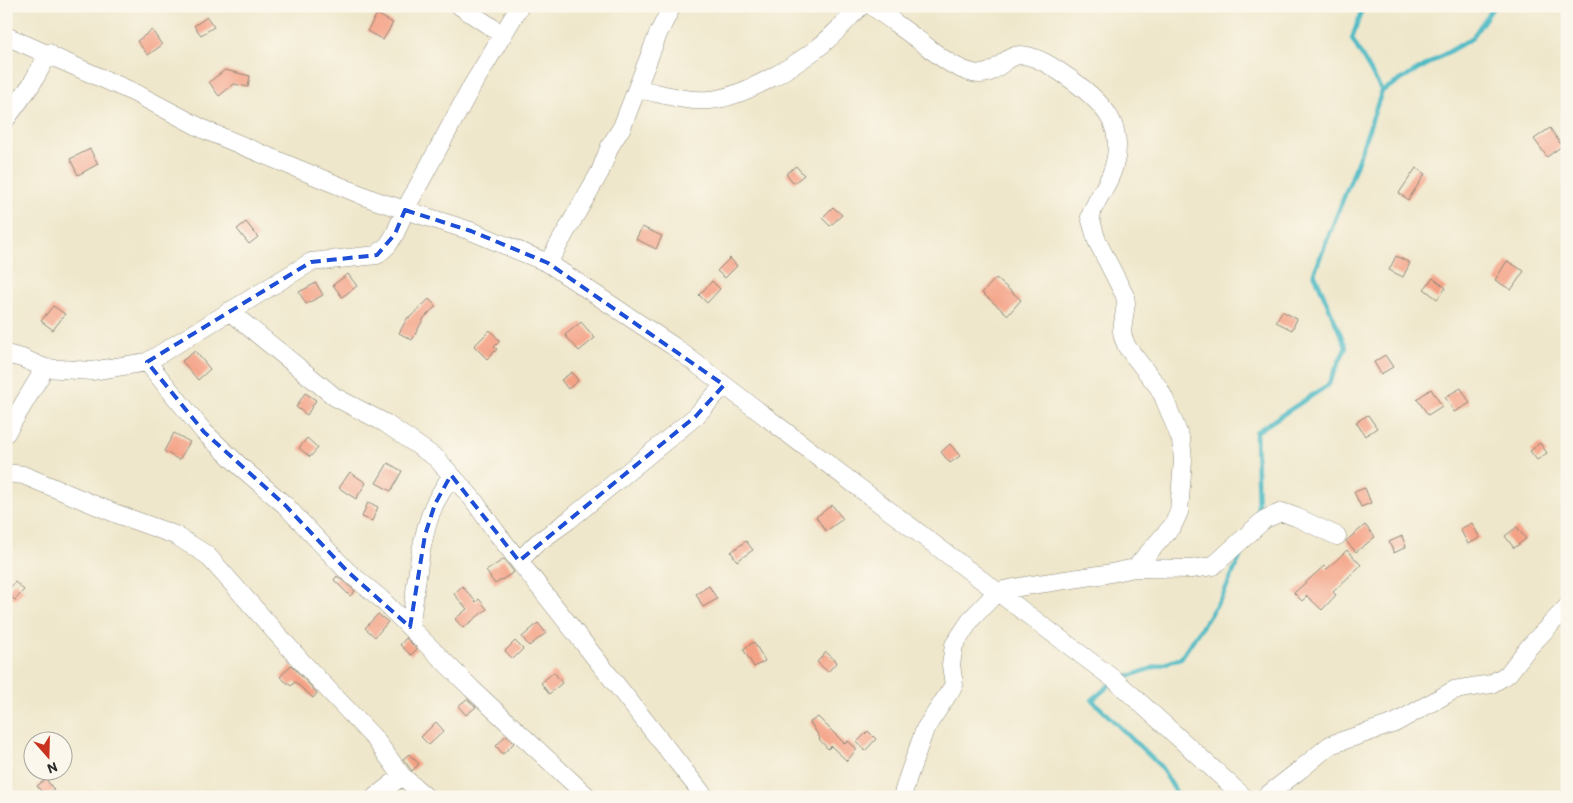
<svg xmlns="http://www.w3.org/2000/svg" width="1573" height="803" font-family="Itim,sans-serif">
<rect width="100%" height="100%" fill="#fbf7ec"/>
<filter id="ink" filterUnits="userSpaceOnUse"><feTurbulence type="fractalNoise" baseFrequency=".02" numOctaves="2"/><feDisplacementMap in="SourceGraphic" scale="10" xChannelSelector="R" yChannelSelector="G"/><feConvolveMatrix kernelMatrix="1 2 1 2 8 2 1 2 1" color-interpolation-filters="sRGB"/></filter>
<filter id="wash" filterUnits="userSpaceOnUse"><feTurbulence type="fractalNoise" baseFrequency=".0096" numOctaves="4" result="noise"/><feDisplacementMap in="SourceGraphic" scale="20" xChannelSelector="R" yChannelSelector="G"/><feGaussianBlur stdDeviation="1.12" result="paint"/><feColorMatrix in="noise" values="0 0 0 0 0 0 0 0 0 0 0 0 0 0 0 0 0 1.4 0 .05"/><feComposite in="paint" operator="in"/></filter>
<g filter="url(#wash)">
<rect width="100%" height="100%" fill="#efe7cb"/>
<g fill="none" stroke-linecap="round" stroke-linejoin="round">
<path stroke="#4cbac5" stroke-width="4.5" d="M1363 6 1352 39 1382 91
M1258 517 1256 432 1328 385 1346 347 1314 273 1353 174 1382 91 1472 38 1494 6
M1121 679 1181 658 1223 595 1245 546
M1112 683 1092 700 1161 767 1179 797"/>
</g>
<g id="blocks">
<path fill="#f4a286" d="M377 14 393 23 383 40 367 31Z
M207 17 214 27 201 35 194 26Z
M152 30 162 45 148 55 137 41Z
M225 70 250 76 248 87 234 84 219 96 209 82Z
M1550 128 1562 146 1547 157 1534 139Z
M90 149 98 164 78 175 70 159Z
M796 166 804 175 794 183 786 174Z
M1416 168 1425 174 1408 200 1399 193Z
M833 207 842 215 830 226 822 218Z
M246 222 258 237 249 244 237 229Z
M642 227 662 236 656 249 636 239Z
M1396 256 1410 263 1403 277 1389 270Z
M730 258 737 266 725 278 717 271Z
M1507 261 1524 271 1511 290 1495 280Z
M348 274 357 286 342 297 333 285Z
M996 278 1021 300 1008 315 982 293Z
M1433 278 1446 288 1437 299 1424 289Z
M712 281 720 289 707 303 699 295Z
M316 283 323 295 306 304 299 292Z
M429 299 436 306 424 318 412 340 399 333 408 317 409 318Z
M53 306 65 314 53 330 41 321Z
M1282 311 1297 319 1292 330 1276 322Z
M581 322 595 338 579 351 565 335Z
M490 330 500 341 494 347 497 349 487 359 474 346Z
M195 351 210 369 198 380 182 361Z
M1385 355 1393 367 1381 374 1374 362Z
M572 372 578 381 568 389 561 380Z
M1461 388 1470 403 1454 412 1445 397Z
M1431 389 1442 406 1428 415 1417 399Z
M305 393 316 400 307 415 296 407Z
M1368 415 1377 428 1365 436 1356 422Z
M174 433 190 442 179 460 164 451Z
M307 438 318 448 310 457 299 448Z
M1540 443 1547 453 1537 460 1530 451Z
M950 444 960 456 950 463 941 452Z
M388 463 402 471 391 491 376 483Z
M350 472 366 483 356 499 339 488Z
M1365 488 1371 503 1361 507 1354 492Z
M368 502 378 507 372 521 362 517Z
M832 505 843 519 826 531 816 517Z
M1472 523 1480 538 1468 544 1460 529Z
M1365 525 1375 537 1356 552 1346 541Z
M1517 527 1526 539 1514 548 1505 536Z
M1402 536 1406 547 1394 553 1389 542Z
M746 541 753 550 737 561 731 552Z
M1347 550 1361 565 1333 592 1336 595 1322 610 1307 596 1302 601 1294 593 1324 566 1327 569Z
M504 559 514 572 495 584 486 571Z
M337 576 355 591 350 596 334 580Z
M15 582 24 590 15 600 6 592Z
M462 586 476 602 479 599 487 609 463 628 455 619 467 609 454 594Z
M709 586 717 599 703 607 696 594Z
M378 614 388 622 375 637 365 628Z
M538 623 546 633 529 646 522 637Z
M406 638 417 649 411 655 400 645Z
M515 641 523 649 513 659 505 651Z
M754 642 765 661 754 667 743 649Z
M826 652 837 662 828 672 817 662Z
M291 665 317 693 313 698 295 682 291 686 280 677Z
M554 672 562 683 549 694 541 683Z
M467 699 476 707 466 715 458 706Z
M818 717 845 744 848 741 857 749 847 761 831 746 828 749 819 739 820 738 810 722Z
M436 722 444 731 429 745 421 737Z
M868 731 876 739 865 751 857 742Z
M506 735 514 743 503 754 496 746Z
M409 754 419 764 412 771 403 759Z
M46 779 54 790 45 796 37 786Z"/>
</g>
</g>
<g filter="url(#ink)">
<use href="#blocks" fill-opacity="0" stroke="#8d897b" stroke-width="1"/>
<g fill="none" stroke-linecap="round" stroke-linejoin="round">
<g stroke="#8d897b" stroke-width="19">
<path id="minor" d="M460 6 503 35
M872 6C888 18 905 30 921 42 938 55 953 68 973 73 996 79 1003 55 1021 55 1039 56 1057 70 1072 80 1103 103 1127 126 1113 169 1108 186 1095 200 1090 217L1097 241 1125 296 1126 303 1122 331 1123 337 1127 347 1159 388 1164 398 1181 440 1183 460 1179 512 1173 525 1135 568
M6 36 133 92 205 130 291 166 374 200 471 231 548 263 673 346 887 509 1115 680 1244 797
M637 89C661 93 685 102 709 100 742 98 793 67 819 47 834 35 847 20 861 6
M6 119 31 85 49 53
M548 263 600 172 610 146 622 127 658 34 672 6
M229 311 335 397 385 423 436 458 472 498 496 532 705 797
M6 354 22 358 45 368
M147 362 204 432 241 467 285 505 347 571 380 598 472 689 588 797
M6 433 45 368 92 371 147 362 311 262 377 255 388 245 395 234 405 210 472 86 520 6
M6 473 23 475 117 514 175 535 207 555 302 662 375 739 402 776 426 797
M519 561 537 543 569 520 696 416 724 385
M410 627C417 586 418 544 434 505 439 495 446 485 451 475
M375 797 402 776
M902 797 908 777 925 729 954 685 951 665 954 645 972 618 998 591 1025 586 1106 574 1135 568 1191 569 1213 566 1265 519 1282 512 1296 517 1337 536
M1265 797 1301 769 1330 745 1395 723 1454 690 1491 684 1508 674 1529 647 1567 607"/>
</g>
<use href="#minor" stroke="#fff" stroke-width="18"/>
</g>
</g>
<path fill="none" stroke="#1d4ed8" stroke-width="4" stroke-dasharray="10 6" stroke-linejoin="round" d="M405 210 471 231 548 263 724 385 696 416 519 561 451 475 435 504 425 535 410 627 347 571 285 505 204 432 147 362 311 262 377 255 395 234Z"/>
<rect width="1573" height="803" fill="none" stroke="#fbf7ec" stroke-width="25"/>
<g transform="translate(48 756) rotate(160)"><circle r="24" fill="#fbf7ec" stroke="#a8a59f"/>
<path d="M0-4L9 19L0 12L-9 19Z" fill="#c8321e"/>
<text y="-8" font-size="14" font-weight="bold" text-anchor="middle" fill="#2b2b2b">N</text>
</g>
</svg>
